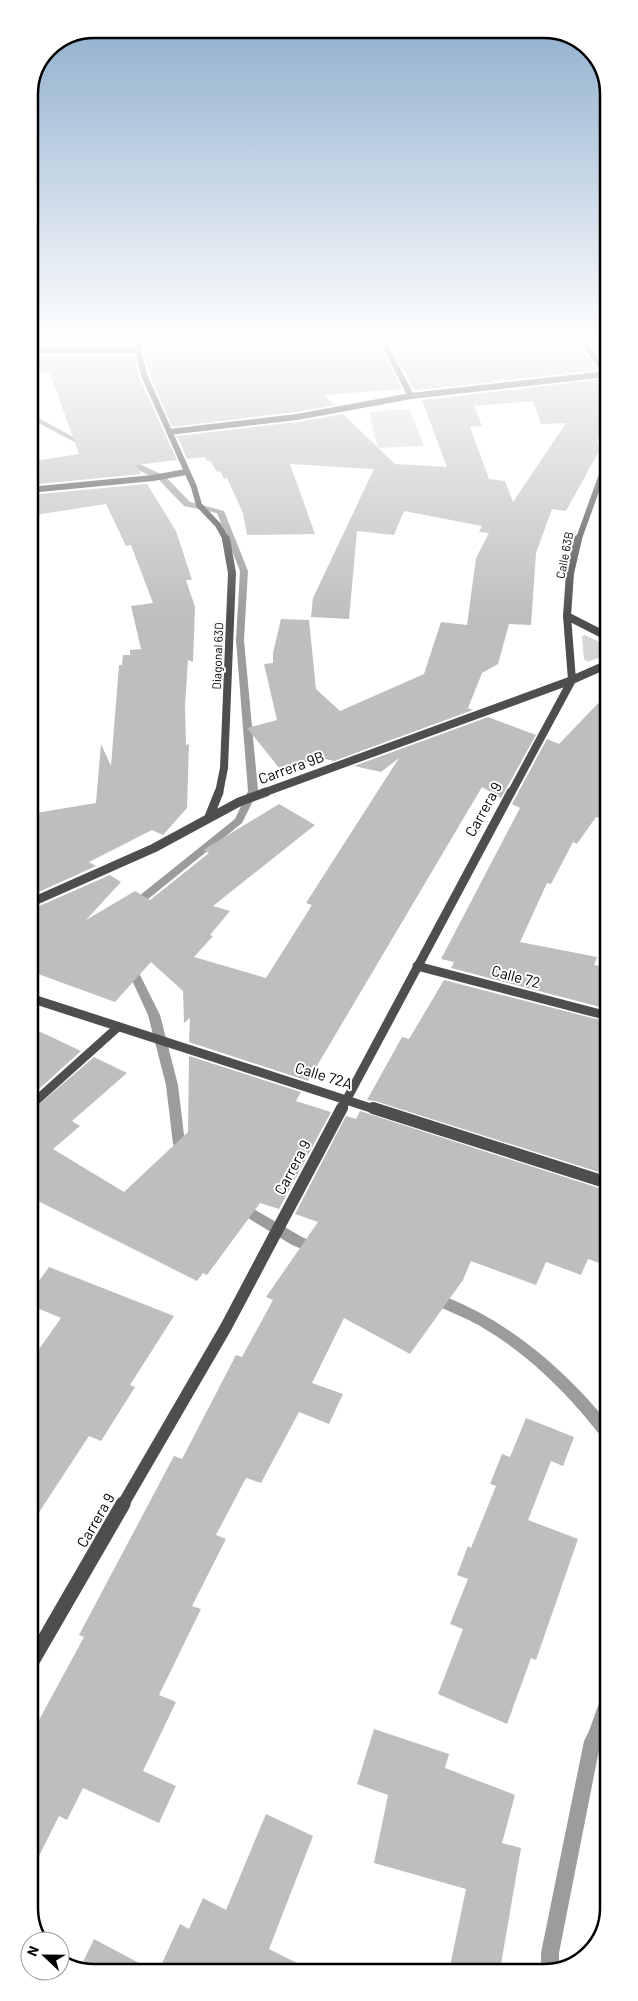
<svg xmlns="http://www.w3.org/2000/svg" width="638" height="2001" font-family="Barlow,sans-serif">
<rect width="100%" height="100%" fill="#fff"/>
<path fill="#d5d5d5" d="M410 409 424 446 378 448 369 412Z
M585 635 608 646V654L588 662 584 659 582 636Z"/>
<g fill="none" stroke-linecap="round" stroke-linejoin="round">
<path fill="#9c9c9c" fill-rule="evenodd" d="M29 413 88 445 89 446 84 447 29 418Z
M121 458H127L165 476 190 502 224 511 248 571 244 640 258 791 242 823 137 908 133 909 128 906 129 904 235 819 248 791 236 640 240 571 217 513 184 506 159 480 121 462Z
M130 961 135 965 160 1015 178 1085 185 1143 192 1153 190 1156H182L173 1144 166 1085 148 1015 125 965Z
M240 1201 302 1237 322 1246 324 1250 322 1254 317 1255 292 1245 235 1210 234 1206 235 1202Z
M433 1292C504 1317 562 1366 609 1424V1441L604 1440C569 1395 530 1355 480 1326 464 1317 446 1310 428 1302L426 1298 428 1294Z
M609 1690V1733L600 1745 559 1953V1970H541V1953L584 1741 589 1731 603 1692Z"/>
</g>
<path fill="#bebebe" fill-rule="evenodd" d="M152 338H376L402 389 324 395 334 405 296 412 172 427 149 373 143 350 146 339Z
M387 338H463L465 341 516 338 576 340 597 370 418 390 413 389Z
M29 339H135L134 345 29 346Z
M588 339H607V367Z
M134 355 139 377 177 460 136 465 141 474 29 485V462L79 454 50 373H29V356Z
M605 379 607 380 608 413 597 441 599 451 566 511 552 509 536 553 531 625 509 624 498 664 482 673 468 708 473 710 334 761 321 758 280 769 247 728 277 720 264 664 273 663V653L281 619 309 620 316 689 340 711 424 674 441 622 467 625 476 558 489 533 479 532 482 526 404 511 394 535 357 531 349 619 311 617 313 598 374 469 290 464 315 534 247 535 243 513 227 478 224 479 220 471 217 472 210 460 207 461 205 457 187 459 177 436 298 422 343 414 395 464 447 467 422 400ZM533 401 541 424 566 423 513 502 505 481 489 479 470 427 482 426 474 406Z
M147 484 176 531 192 580H186L195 607 193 662 188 660 185 706 186 745 189 744 187 808 163 835 152 830 89 862 96 866 30 896V814L96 803 101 744 111 766 119 665H122L123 655H130V650L141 649 131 606 153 603 131 545 126 546 106 504 29 516V495Z
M608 693V805L600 818 596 817 577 844 573 842 551 884 547 883 520 942 597 957 594 965 608 967V1009L451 968 454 962 441 959 520 808 512 804 547 739 559 744Z
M488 717 536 735 501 798 482 787 308 1081 189 1042 190 1018 184 1023 183 991 151 962 115 1002 30 971V910L110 875 121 882 86 920 135 891 150 900 209 853 203 850 279 804 315 825 213 906 230 911 210 935 213 936 194 957 266 978 312 905 306 903 399 758 381 772 354 766Z
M444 980 608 1022V1175L375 1101 367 1100 402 1037 409 1039Z
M30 1027 81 1051 30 1097Z
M189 1056 301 1092 296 1101 331 1112 279 1209 260 1203 207 1275 203 1273 197 1281 30 1197V1112L94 1057 127 1073 72 1121 80 1126 53 1149 124 1192 188 1132Z
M360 1111 608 1191V1266L588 1259 581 1275 546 1262 536 1285 471 1261 463 1280 410 1354 344 1318 312 1383 343 1394 329 1424 299 1412 261 1483 246 1478 216 1535 226 1539 192 1606 201 1609 159 1695 176 1702 143 1771 176 1786 159 1823 83 1788 67 1820 59 1816 31 1872V1716L39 1720 84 1637 79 1635 174 1456 182 1459 236 1355 242 1357 273 1300 266 1297 318 1222 295 1214 346 1116 356 1119Z
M49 1267 174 1316 130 1385 135 1387 101 1441 89 1436 30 1526V1362L61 1318 30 1305V1293Z
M526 1418 574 1437 563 1466 551 1461 528 1520 578 1539 536 1660 531 1658 507 1724 438 1694 463 1629 450 1624 468 1579 457 1575 468 1546 471 1548 496 1486 490 1484 502 1454 510 1457Z
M374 1729 449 1754 445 1768 515 1795 502 1843 521 1848 500 1970 449 1971 466 1889 374 1863 388 1795 357 1784Z
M266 1814 313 1836 269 1949 313 1971 158 1972 180 1924 189 1929 203 1898 226 1910Z
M94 1939 156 1972H89L80 1968Z"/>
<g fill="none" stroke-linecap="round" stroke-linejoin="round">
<path stroke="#4e4e4e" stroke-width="6" d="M141 338 138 350 144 375 194 487 199 505 218 525 227 541
M381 338 411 396
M581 338 607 375
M29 351 138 350
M169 432 297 417 411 396 607 374
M29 490 153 478 186 472
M578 541 608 458"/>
<path stroke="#4e4e4e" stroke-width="8" d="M567 616 608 637
M219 793 224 768 232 573 226 539
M263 793 572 680 608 664
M511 793 572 680 567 616 570 573 578 539"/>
<path stroke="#4e4e4e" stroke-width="9" d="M209 817 219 792
M30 903 154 848 239 802 266 792
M417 966 608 1016
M30 998 377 1110
M30 1106 118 1027
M341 1110 511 792"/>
<path stroke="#4e4e4e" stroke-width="12" d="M373 1108 608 1183
M122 1506 226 1327 342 1108"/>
<path stroke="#4e4e4e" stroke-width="15" d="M31 1663 123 1504"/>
</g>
<linearGradient id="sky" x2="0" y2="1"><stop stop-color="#89aaca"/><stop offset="0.55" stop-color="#fff"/><stop offset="1" stop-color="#fff" stop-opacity="0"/></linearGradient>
<rect width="638" height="618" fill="url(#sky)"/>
<g text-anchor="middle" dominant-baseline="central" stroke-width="4" stroke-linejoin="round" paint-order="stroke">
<g font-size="12" fill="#000" stroke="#fff">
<text transform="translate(564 555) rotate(-79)">Calle 63B</text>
<text transform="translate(217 656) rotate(-88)">Diagonal 63D</text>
</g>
<g font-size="15" fill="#000" stroke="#fff">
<text transform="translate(291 767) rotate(-20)">Carrera 9B</text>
<text transform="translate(483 809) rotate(-61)">Carrera 9</text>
<text transform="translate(516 976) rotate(15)">Calle 72</text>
<text transform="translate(324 1075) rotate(17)">Calle 72A</text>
<text transform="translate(292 1167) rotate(-62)">Carrera 9</text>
<text transform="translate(95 1520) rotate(-60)">Carrera 9</text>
</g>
</g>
<path d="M0 0H638V2001H0ZM94 38H544A56 56 0 0 1 600 94V1908A56 56 0 0 1 544 1964H94A56 56 0 0 1 38 1908V94A56 56 0 0 1 94 38Z" fill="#fff" fill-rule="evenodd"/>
<path fill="none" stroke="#000" stroke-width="2.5" d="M94 38H544A56 56 0 0 1 600 94V1908A56 56 0 0 1 544 1964H94A56 56 0 0 1 38 1908V94A56 56 0 0 1 94 38Z"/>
<g transform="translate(45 1956) rotate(292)"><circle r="24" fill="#ffffff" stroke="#999999"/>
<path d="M0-4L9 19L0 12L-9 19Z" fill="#000000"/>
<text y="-8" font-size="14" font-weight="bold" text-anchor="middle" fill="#000000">N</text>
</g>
</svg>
